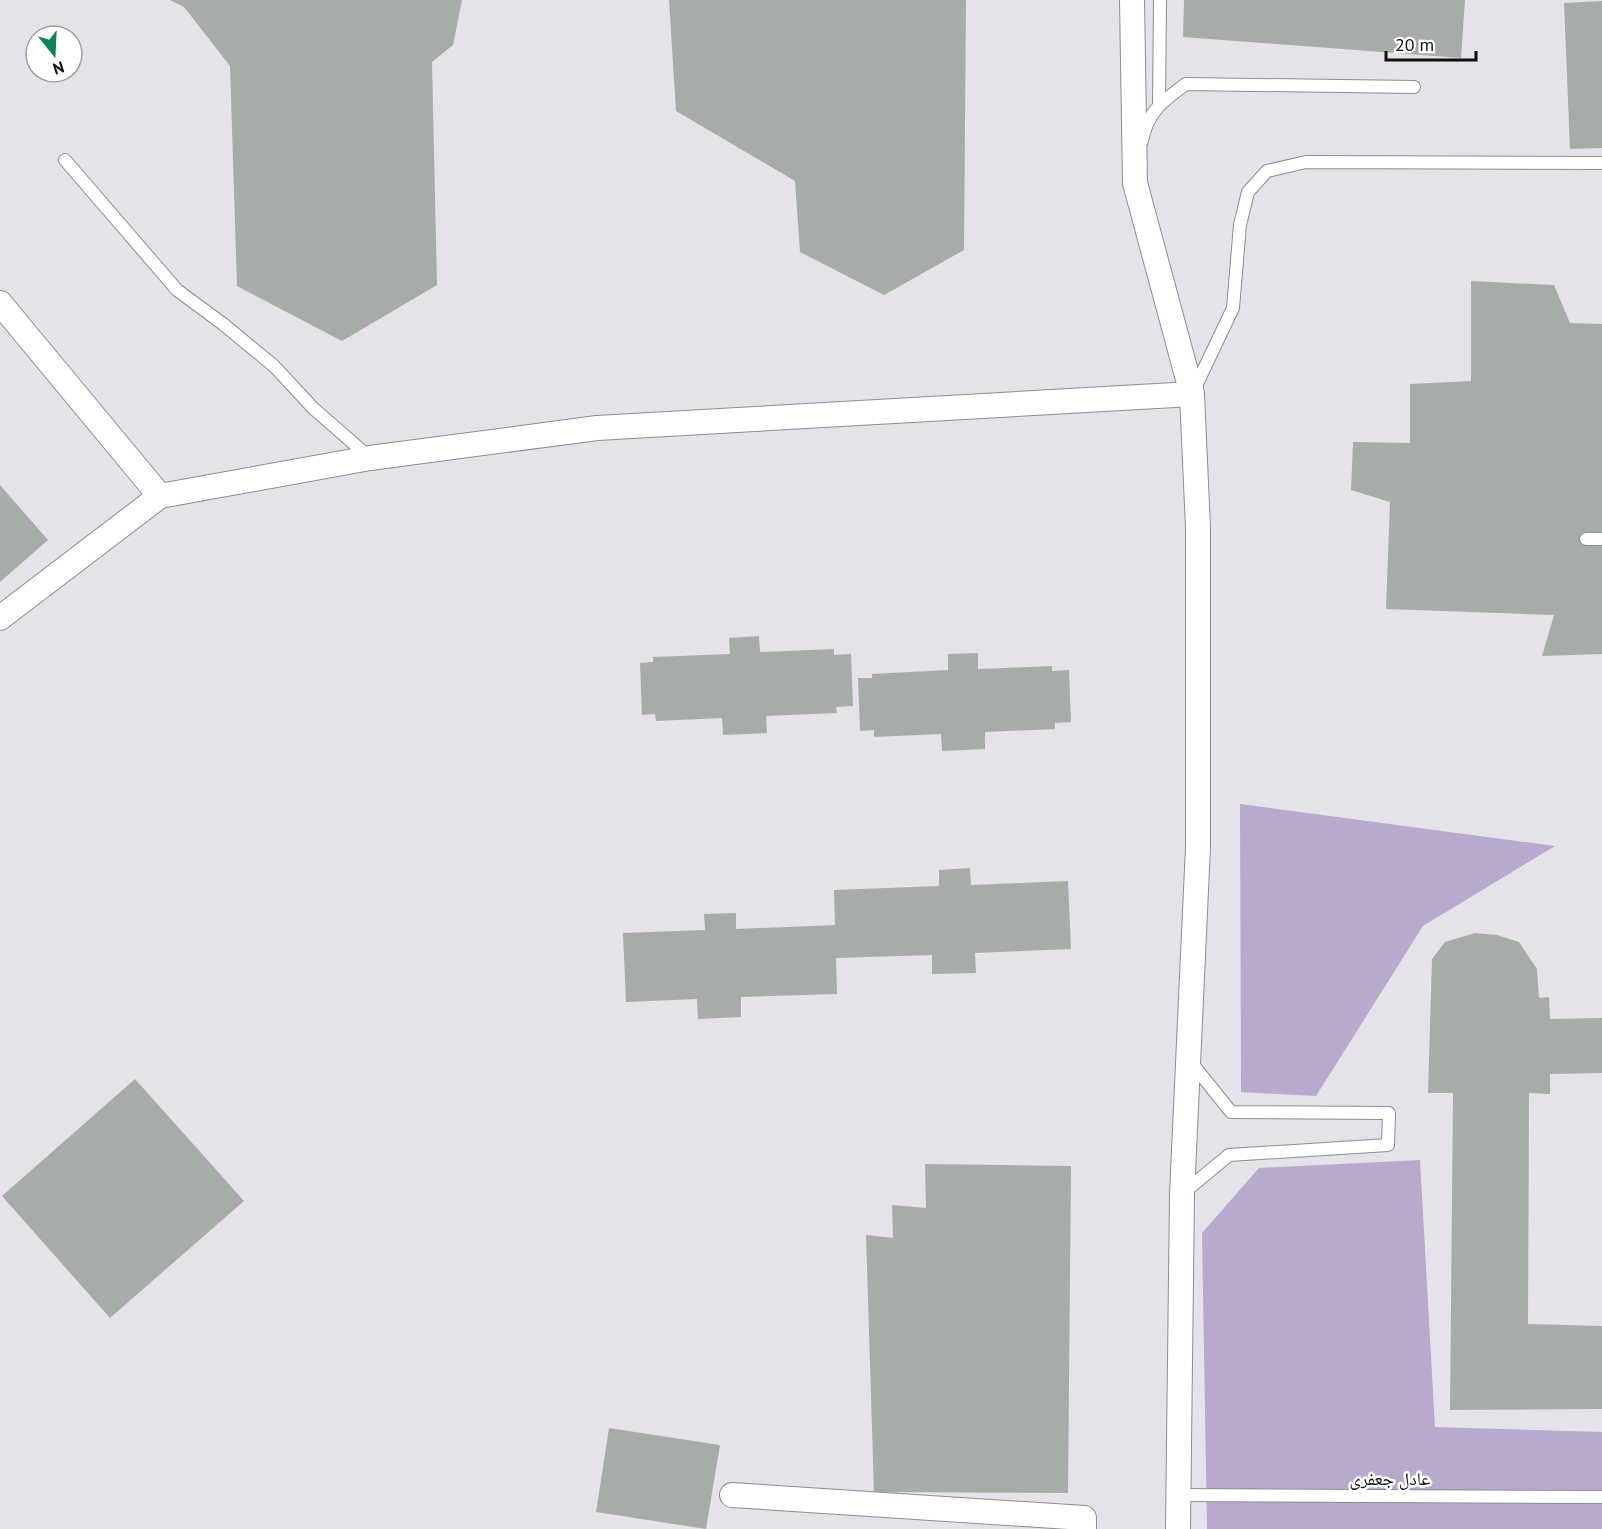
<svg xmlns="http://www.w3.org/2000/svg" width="1602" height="1529" font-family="'PT Sans','Noto Naskh Arabic',sans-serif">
<rect width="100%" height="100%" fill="#e5e2e9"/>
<path fill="#b8a9cd" d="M1240 804 1555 846 1423 926 1316 1096 1241 1092Z
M1420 1160 1435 1427 1602 1432V1529H1207L1202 1233 1259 1168Z"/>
<path fill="#a6ada9" d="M170 0H462L453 45 432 62 437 285 342 341 237 286 230 66 184 7Z
M669 0H966L964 250 884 295 800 252 795 181 676 111Z
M1184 0H1465L1461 58 1183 37Z
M1602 1V148L1570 149 1564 3Z
M1471 281 1554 285 1570 323 1602 324V654L1542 656 1554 615 1386 609 1390 502 1351 490 1353 442 1410 443V384L1471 381Z
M0 485 48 540 0 582Z
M759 636 760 652 834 649V655L851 654 853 706 836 707 837 713 766 716 767 733 723 735 722 718 656 721 655 714 642 715 640 663 653 662V657L730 654 729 638Z
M978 653V669L1052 666V671L1069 670 1071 722 1055 723V729L985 732V749L942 751 941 734 874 737V730L860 731 858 678H872V674L948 670V654Z
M970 868 971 885 1068 881 1071 949 975 953 976 973 932 974V955L836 958 837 994 741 997V1017L698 1019 697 999 626 1002 623 933 705 930 704 914 736 913V929L835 925 834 890 939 886V870Z
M1475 933 1497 935 1519 942 1537 969 1539 998 1549 997 1550 1019 1602 1018V1073L1550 1074V1094L1529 1093 1528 1324 1602 1326V1409L1450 1410 1453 1093H1428L1432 959 1445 942Z
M135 1079 244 1201 110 1318 2 1196Z
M925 1164 1071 1166 1068 1493 874 1492 866 1235 893 1238 892 1205 926 1208Z
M609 1428 720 1445 706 1529 596 1512Z"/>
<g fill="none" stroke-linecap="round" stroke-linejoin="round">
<g stroke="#8e8c92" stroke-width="14">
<path id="service" d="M1159 104 1160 0
M1142 141C1147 112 1164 100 1186 84L1414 87
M65 160 177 290 223 324 274 366 313 408 369 457
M1194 390 1233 308 1240 225 1248 192 1267 171 1306 162 1602 163
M1586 539H1602
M1183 1193 1229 1155 1388 1145 1389 1113 1231 1112 1190 1061
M1177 1495 1602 1497"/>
</g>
<g stroke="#8e8c92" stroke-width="26">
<path id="minor" d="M1132 0 1135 183 1192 394 1198 528V847L1182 1194 1178 1529
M0 303 160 496 370 458 597 428 1192 394
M0 618 160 496
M732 1495 1084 1518V1529"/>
</g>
<use href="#service" stroke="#fff" stroke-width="12"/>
<use href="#minor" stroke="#fff" stroke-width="24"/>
</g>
<g text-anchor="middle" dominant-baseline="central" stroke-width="5" stroke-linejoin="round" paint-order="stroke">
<g font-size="18" fill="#100f12" stroke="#fff">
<text x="1390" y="1478">عادل جعفری</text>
</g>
</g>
<g transform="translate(54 54) rotate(162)"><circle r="28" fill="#ffffff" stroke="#9f9fa0" stroke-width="1.5"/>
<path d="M0-4.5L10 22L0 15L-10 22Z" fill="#11815e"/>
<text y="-9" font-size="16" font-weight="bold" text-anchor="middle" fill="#100f12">N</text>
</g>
<path d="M1386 51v9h90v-9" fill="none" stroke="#100f12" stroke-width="3"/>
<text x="1395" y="51" font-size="18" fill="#100f12" stroke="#ffffff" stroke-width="4.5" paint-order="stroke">20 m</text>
</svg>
